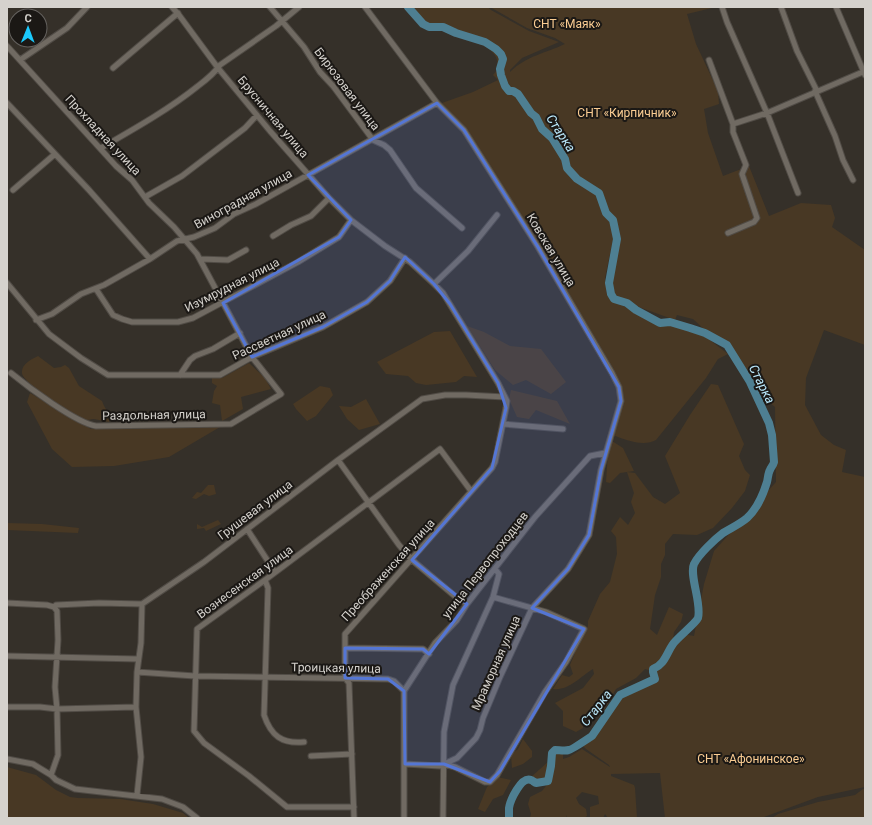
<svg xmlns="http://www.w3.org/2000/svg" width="872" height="825" font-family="Roboto,sans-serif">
<rect width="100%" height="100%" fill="#353029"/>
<path fill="#483824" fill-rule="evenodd" d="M409 7H488L491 10 529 31 559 42 522 58 510 70V72C526 56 546 53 565 44L555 38 527 28 490 7H716L687 14 696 44 718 91 719 104 704 109 708 133 723 176 749 166 769 216 801 203 831 205 835 218 832 227 865 250V345L824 330 806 378 805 405 821 435 834 445 846 450 842 472 865 477V787L818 797 761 818H665L660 773 611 774V776L634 785 635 788 637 818H608L605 814 603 818H590V807L599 804 598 796 582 792 576 798 579 804 586 809 587 816 584 818H567L566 815V818H530L531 814 528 804 530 797 542 791 549 782 553 765 551 757 552 753 555 751H563V759L569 757 582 749 610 767 609 765 586 749 581 744 593 738 601 725V723L620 695 655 679 653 672V669C666 664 662 661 667 652 672 645 676 640 682 634L694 636 704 584 714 551 776 482 775 407 754 390 732 355 693 319 677 315 675 320 636 306V310L627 303 614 299 611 294 609 283 617 239 613 220 606 213 599 193 592 189 598 194 605 213 612 220 614 227V235L605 278 607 295 617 303 645 316 659 325 670 324 706 337 728 354 718 359 706 378 656 440C644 447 625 440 613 435L622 402 621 386 466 129 442 103 473 92 498 80 493 75 497 70C497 67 498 63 497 60 493 45 467 39 454 35L453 30 444 26H429L423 23ZM521 99 531 113 536 117 542 129 552 138 565 159 567 168 577 179 585 185 577 180 566 168 564 160 551 138 541 129 536 119 530 113Z
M467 326 484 332 510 346 541 349 566 382 551 394 526 380 513 385 495 370Z
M450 331 477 377 464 376 456 382 426 385 416 383 408 376 386 374 377 362 434 332Z
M38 356 54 368 61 367 65 365 69 368 79 386 102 401C105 410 110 412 109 422 104 421 99 420 94 419 90 419 86 421 82 420 72 416 22 382 22 373 21 364 32 359 38 356Z
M249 363 265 378 271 389 241 397 243 409 222 421 220 405 212 403 214 391 217 386 212 383V378H222Z
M711 384 718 385 744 444 739 456 745 470 750 475 745 491 732 508 713 528 697 535 673 534 665 544V555L661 564V577L655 595 650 629 657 635 669 607 683 614 681 622 674 632 673 639 663 654 664 658 658 665 649 670 645 669 636 678 616 689 604 710 591 711 583 719V728L576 732 563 726V711L555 703 583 688 594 674 593 669C581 676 569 691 553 689L562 675 569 677 573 674 570 665 581 638 588 626V621L600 594 610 582 617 554 616 537 611 531 620 517 628 525 635 513 631 502 634 493 627 472 635 473 653 497 665 504 680 493 665 456 690 415Z
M320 386 330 388 333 395 316 416 307 421 296 409 293 404Z
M511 390 557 401 570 424 536 410 529 419 517 417 509 399Z
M30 393 91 429 220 427 169 457 114 466 72 467 52 449 27 402Z
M366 399 380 424 359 430 347 419 339 406 351 407Z
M612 441 623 448 634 471 620 473 610 483 606 482 608 452Z
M208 485H214L216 494 209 496 204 494 196 499 192 498 197 492 201 493Z
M218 520 221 524 206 531 204 528 197 529V524L202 527Z
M7 523 42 524 79 528 78 533 7 530Z
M523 739 532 751V757L523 764 512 768 511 755 518 749Z
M549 761 551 766 547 780 536 783 530 778Z
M7 767 36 775 56 790 70 797 78 798 120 799 153 804 183 813 189 818H7Z
M497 777 511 780 503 795 493 799 485 812 478 809 487 787Z
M863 789H865V818H772L778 814 818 802 855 795Z"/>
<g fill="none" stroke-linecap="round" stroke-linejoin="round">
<path stroke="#4e7f92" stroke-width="8" d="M408 7 423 24 429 27H443L456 33 485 42 496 49 501 54 503 59 500 69 501 75 505 86 509 91H513L518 94 531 113 536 117 542 129 552 138 565 159 567 168 577 179 599 193 606 213 613 220 617 239 609 283 611 294 614 299 627 303 636 310 660 323 670 322 690 328 705 333 727 345 750 382 769 423 772 435 774 462C773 466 771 467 770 470 768 473 768 478 767 482 763 495 757 509 747 518 740 524 731 528 723 533 715 539 699 554 694 564 689 575 702 604 698 618 696 623 677 638 673 644 666 654 665 664 653 669V672L655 679 620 695 592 736C589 738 571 750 569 750 565 751 559 750 555 750L552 753 551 766 548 781 536 783C535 783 532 780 531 780 521 776 510 801 509 808 509 811 509 815 509 818"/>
<g stroke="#514c46" stroke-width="7">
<path id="minor" d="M172 7 179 15 218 68 270 131 329 198 351 220 385 246 410 262 434 284 443 293 498 383 507 401 506 408 495 462 492 468 345 634V678L349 683 354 818
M270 7 304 47 320 72 333 86 373 140 384 145 390 150 416 188 462 228
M365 7 437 103 464 130 538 247 612 373 619 387 621 401 601 470 589 535 568 569 532 608 500 677 483 718 480 730 476 738 457 758 440 766 405 764
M722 7 727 22 767 113 798 193
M781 7 797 51 817 91
M836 7 865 75
M7 46 116 166 132 180 149 203 174 227 197 254 252 357 281 394 231 424 96 426C76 423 28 387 11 373
M20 60 67 28 87 7
M709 60 733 124V132L746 165 742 174 757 218 754 222 728 233
M113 68 178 13
M815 91 835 136 843 160 853 180
M7 103 89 190 150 259
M733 124 767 113 865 71
M101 148C134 129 168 110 198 86 206 80 214 74 220 65L276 26 299 7
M13 190 55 154
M145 197 182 176 245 128 257 115
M273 236 291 225 311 216 329 198
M200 259 228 260 246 250
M7 283 49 334 81 358 108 375H220L252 357 323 327 367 302 390 281 405 258
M434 284 468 251 497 215
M96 289 113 315 122 319 132 322H178L193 318 298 262 339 237 351 220
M36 320 52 314 81 294 104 285 150 259 177 241 194 237 215 228 234 214 256 204 437 103
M180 375 190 360 195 356 213 349 240 333
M503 424 563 429
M338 460 399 545 412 560 456 597 467 604
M247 529 275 572
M265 580 268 588 264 715C271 736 282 744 304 742
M7 603 47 605 54 607 56 605 99 603 142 604 204 562 338 460 422 399 445 395H466L505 397
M345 648 423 649 429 654
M7 656 138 659
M137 672 195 676 388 679 394 681 404 691V818
M404 691 435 643 457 620 467 604 535 517 590 456 605 453
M7 707H40L57 709 55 687 58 640 57 611 54 607
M311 756 352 754
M7 759 33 764 51 775 56 780 75 789 162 799 183 807 197 818
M444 764 455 767 485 782H490L497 775 545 692 566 662 584 629 546 612 493 597
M51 775 58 755 57 709 136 707
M137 795 141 757 136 707 137 672 141 643 142 604
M354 807H287L249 776 204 743 194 731 197 629 265 580 440 449 471 491
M443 818 444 732 453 685 493 597 499 574 495 569"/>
</g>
<use href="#minor" stroke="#706a62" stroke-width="5"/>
</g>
<path fill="#5476d5" fill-opacity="0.2" stroke="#5476d5" stroke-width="3" stroke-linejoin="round" d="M437 103 464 130 538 247 619 387 621 401 601 470 589 535 568 569 532 608 584 629 500 771 490 782 444 764H405L404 691 388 679 345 678V648L423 649 429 654 467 604 412 560 492 468 506 408 498 383 450 304 434 284 405 257 390 281 367 302 323 327 252 357 223 303 339 237 351 220 308 175Z"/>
<g text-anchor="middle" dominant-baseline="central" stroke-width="4" stroke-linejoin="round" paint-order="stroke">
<g font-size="12" fill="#fbcd93" stroke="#1b1815">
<text x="567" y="24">СНТ «Маяк»</text>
<text x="627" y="113">СНТ «Кирпичник»</text>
<text x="751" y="759">СНТ «Афонинское»</text>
</g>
<g font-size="12" fill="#d5d2cd" stroke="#1b1815">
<text transform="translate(347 89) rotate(53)">Бирюзовая улица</text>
<text transform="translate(273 117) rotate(50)">Брусничная улица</text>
<text transform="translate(103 135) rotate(47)">Прохладная улица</text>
<text transform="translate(243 199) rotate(-29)">Виноградная улица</text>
<text transform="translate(551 250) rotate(59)">Ковская улица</text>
<text transform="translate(232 285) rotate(-27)">Изумрудная улица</text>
<text transform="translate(279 335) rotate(-25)">Рассветная улица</text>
<text transform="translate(154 415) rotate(-1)">Раздольная улица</text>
<text transform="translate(255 510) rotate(-37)">Грушевая улица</text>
<text transform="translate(485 565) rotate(-52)">улица Первопроходцев</text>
<text transform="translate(388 570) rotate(-48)">Преображенская улица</text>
<text transform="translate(245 582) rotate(-36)">Вознесенская улица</text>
<text transform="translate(496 663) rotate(-66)">Мраморная улица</text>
<text transform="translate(336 668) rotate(1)">Троицкая улица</text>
</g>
<g font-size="13" font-style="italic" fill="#bae8fb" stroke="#1b1815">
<text transform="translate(561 133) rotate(57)">Старка</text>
<text transform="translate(762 384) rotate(63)">Старка</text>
<text transform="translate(596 708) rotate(-52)">Старка</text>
</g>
</g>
<rect width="872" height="825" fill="none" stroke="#d5d2cd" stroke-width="16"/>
<g transform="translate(28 28) rotate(1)"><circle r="19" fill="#1b1815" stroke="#65625f"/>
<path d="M0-3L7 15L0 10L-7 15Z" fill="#1bc9fc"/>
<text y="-6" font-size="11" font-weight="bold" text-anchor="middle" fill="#d5d2cd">С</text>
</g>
</svg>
